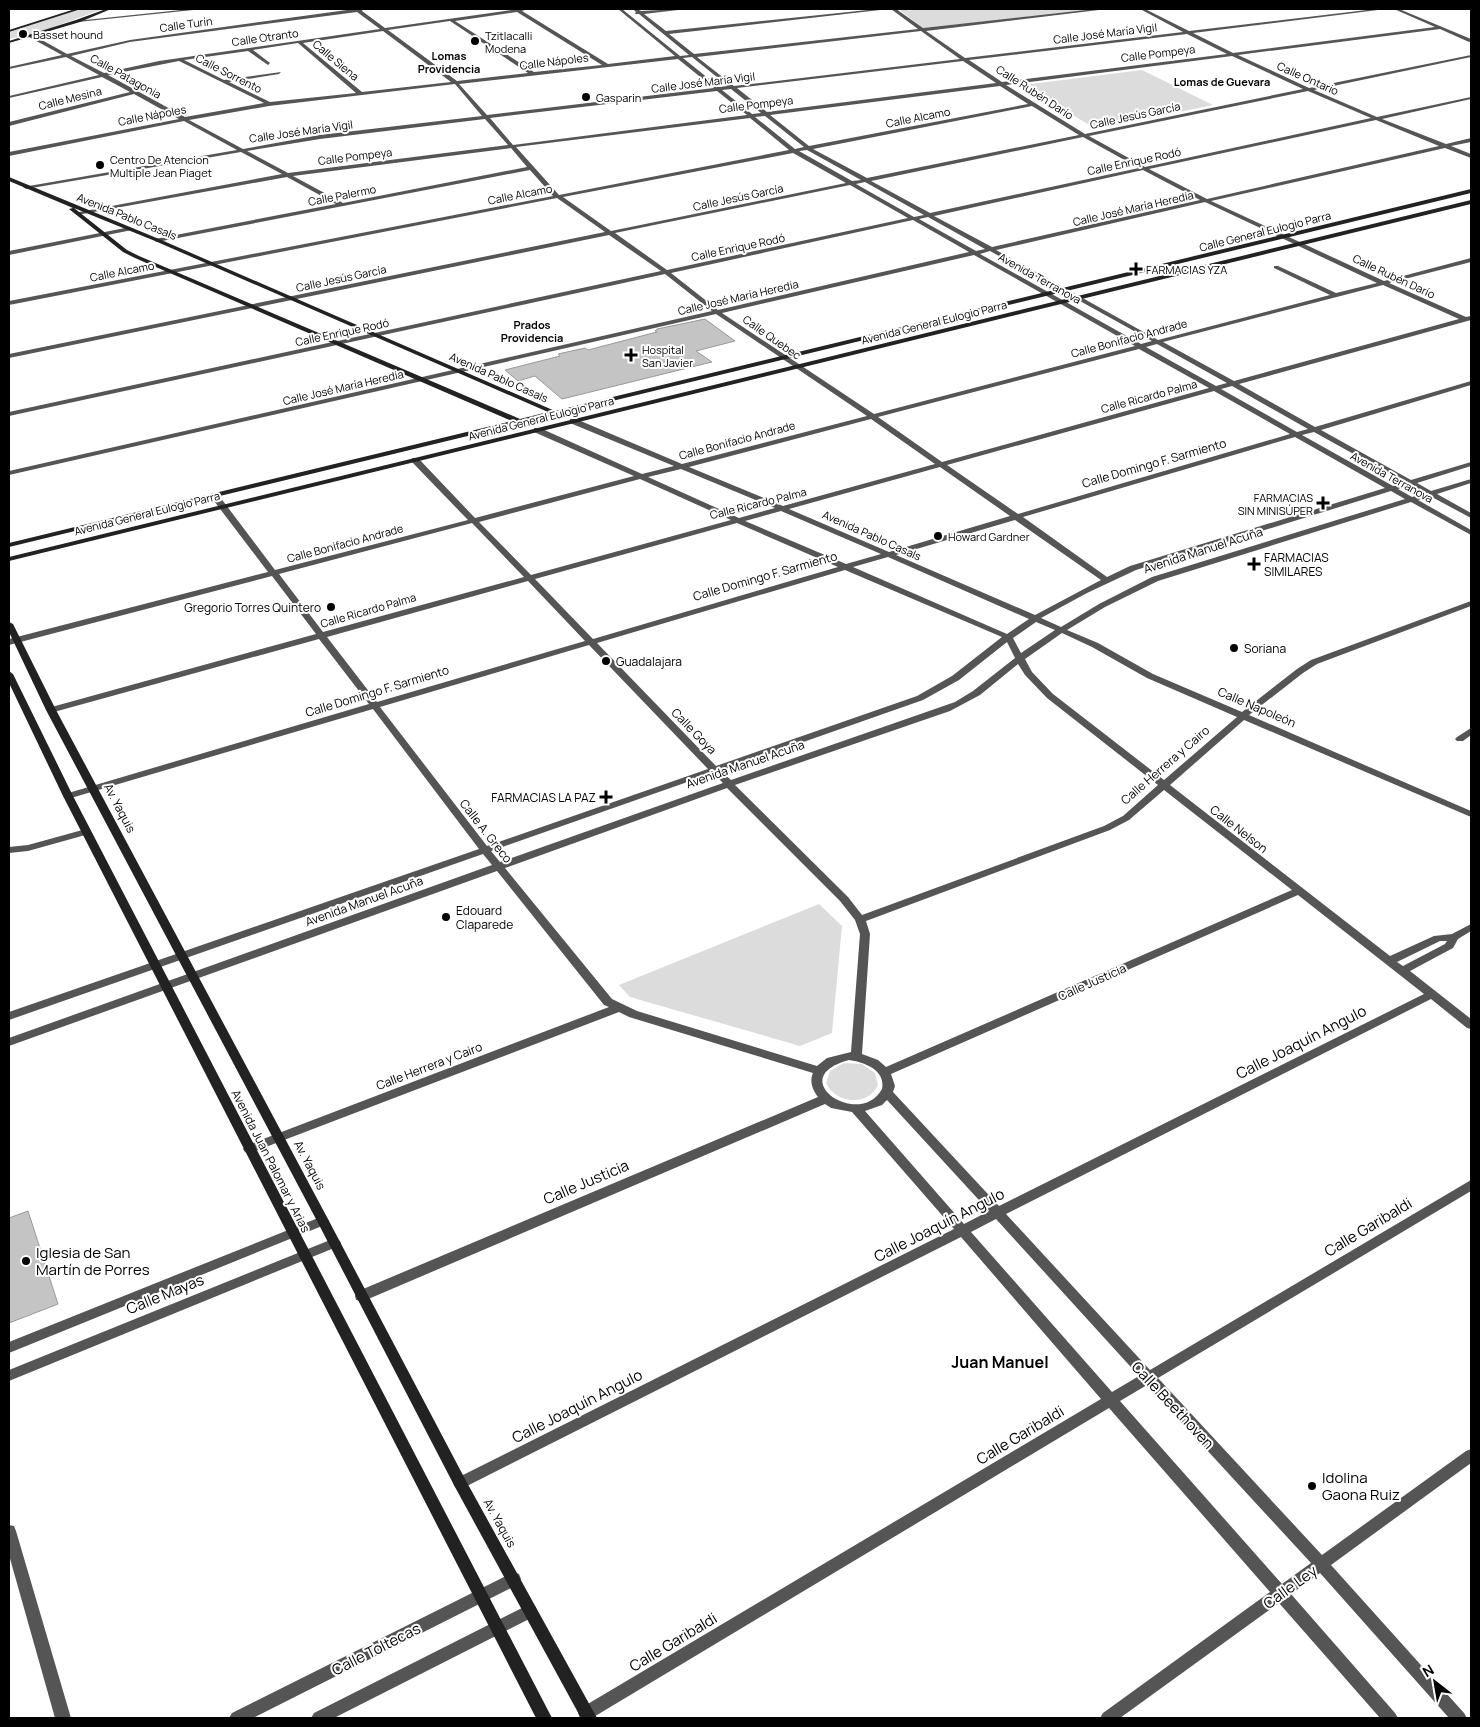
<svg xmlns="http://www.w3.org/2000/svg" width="1480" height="1727" font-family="Manrope,sans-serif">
<rect width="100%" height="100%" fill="#fff"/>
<path fill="#dcdcdc" d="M81 9H103L34 34 9 39V32Z
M898 9H1101L923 28Z
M1142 70 1213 105 1096 129 1023 85Z
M819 904 842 926 832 1033 800 1046 630 997 619 985Z
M844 1063 862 1064 875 1073 878 1085C868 1107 836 1104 826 1083L830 1071Z"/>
<path fill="#c4c4c4" stroke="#999" d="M705 319 735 341 696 351 712 362 562 399 535 376 518 381 505 370 560 356 558 354 585 348 588 350 657 332 655 331 657 329Z
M28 1211 58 1304 9 1323V1218Z"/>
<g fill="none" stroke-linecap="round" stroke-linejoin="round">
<path fill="#555" fill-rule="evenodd" d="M190 9H203L78 22 76 21Z
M354 9H363L362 11 385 28 518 9H528L522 11 608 64 675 56 618 9H622L680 56 689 55 639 14H635L636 12 633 9H637L641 11 680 9 678 10 644 14 666 31 877 9H889L669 34 694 54 918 29 891 9H896L923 28 1095 9H1107L926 31 965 58 1183 32 1140 9H1145L1189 31 1375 9H1386L1193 33 1233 53 1435 27 1394 9H1399L1471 39V42H1469L1440 29 1238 55 1309 88 1471 55V57L1314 90 1377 117 1471 97V99L1382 119 1446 144 1471 138V142L1451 146 1471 154V158L1445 148 1211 201 1384 281 1471 258V262L1389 283 1466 317 1471 316V320L1239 384 1315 427 1471 381V385L1321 430 1411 480 1471 462V466L1417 483 1431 491 1471 479V483L1437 494 1471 513V518L1430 496 1418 500 1471 530V535L1411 502 1158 581 1105 607 1067 630 1098 643 1153 674 1242 712 1297 669 1311 660 1471 601V606L1317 664 1303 673 1249 715 1471 811V817L1244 720 1170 785 1390 956 1434 936 1452 934 1471 924V931L1458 939 1453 948 1410 971 1471 1019V1029L1467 1028 1431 999 1006 1214 1150 1370 1471 1180V1191L1158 1378 1322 1555 1466 1451 1471 1449V1463L1331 1565 1464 1713 1467 1718H1449L1320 1573 1291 1594 1395 1713 1398 1718H1380L1279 1603 1120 1718H1100L1103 1713 1270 1592 1109 1408 592 1718H580L578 1713 581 1708 1101 1399 961 1237 465 1487 460 1489 455 1487 453 1483 455 1479 954 1229 852 1112 831 1108 825 1104 366 1300 361 1301 356 1300 355 1296 356 1292 818 1097C813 1090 809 1082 813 1073L629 1017 619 1012 253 1152 249 1153 245 1152 243 1149 245 1146 609 1007 604 1005 497 871 9 1046V1038L492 865 483 854 9 1020V1012L479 849 373 709 71 798H65L63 796 65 794 369 704 319 639 54 712 51 713 46 710 48 708 316 634 272 576 9 645V639L268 572 211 497V493H217L275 570 468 520 412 462V458H418L475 518 634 476 534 432V428H540L642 474 674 466 570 423V419H576L682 464 867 416 716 314 9 475V471L712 311 665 274 9 416V412L661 271 609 235 9 358V354L605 232 557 198 9 305V301L553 196 530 170 157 242 155 241V239L336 204 287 177 77 215 74 213 282 174 241 152 26 189 23 187 237 150 184 121 9 156V152L179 119 134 94 9 126V122L130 92 102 77 9 98V96L99 75 66 57 9 69V67L62 55 29 37V35H33L67 54 130 40ZM357 12 380 29 159 61 104 73 71 56 130 42ZM517 12 602 65 534 72 455 21ZM450 21 528 73 457 81 388 30ZM383 31 451 82 362 92 303 43ZM921 31 960 59 734 86 697 57ZM1187 34 1227 54 1002 82 969 60ZM298 43 356 93 270 102 229 82 279 74 281 72 224 80 184 60 248 51 268 65 270 63 253 50ZM1232 56 1303 89 1085 134 1006 85ZM692 57 728 86 719 87 683 58ZM678 59 714 88 487 115 459 84ZM179 61 264 103 185 117 108 75ZM963 61 996 83 767 112 737 88ZM455 84 482 116 320 135 243 149 189 120 269 106ZM1000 86 1028 104 809 146 770 115ZM731 89 761 113 752 114 722 90ZM717 91 747 115 513 145 490 118ZM1308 91 1371 118 1145 167 1089 136ZM1032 106 1079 135 867 178 813 149ZM765 116 804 147 795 149 755 117ZM750 118 789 150 559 195 516 147ZM485 119 508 145 288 173 247 151 320 139ZM1376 120 1439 146 1207 199 1149 169ZM1083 137 1139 168 930 213 871 181ZM511 148 527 167 343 203 293 176ZM807 150 861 180 852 181 799 151ZM793 153 846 183 611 231 563 197ZM1143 170 1200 200 992 247 934 216ZM865 182 924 215 914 217 856 184ZM850 185 908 218 667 270 615 233ZM1205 202 1377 283 1336 293 1278 266H1274V268L1330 295 1158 340 996 250ZM928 217 985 249 976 251 919 219ZM913 220 969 252 718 310 671 273ZM990 251 1152 341 1141 344 980 254ZM974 255 1135 346 874 414 722 313ZM1383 285 1459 319 1234 381 1163 342ZM1157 344 1227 383 1216 386 1146 347ZM1139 349 1209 388 942 462 878 417ZM1232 386 1308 429 1297 432 1221 389ZM1214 391 1290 434 1018 514 947 465ZM871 419 935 464 783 506 689 467ZM1314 432 1404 482 1393 486 1302 435ZM1295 437 1385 488 1130 566 1107 577 1023 517ZM940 467 1010 516 889 552 789 509ZM681 469 775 508 739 518 648 477ZM640 479 731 520 531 575 479 522ZM1410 485 1424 493 1412 497 1398 489ZM1391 491 1405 499 1152 577 1099 604 1061 627 1041 618 1087 593 1136 570ZM781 511 881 554 846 564 745 521ZM1015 520 1101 580 1035 615 896 555ZM472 523 524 577 323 632 279 574ZM737 523 838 567 593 639 535 579ZM888 557 1029 619 1007 634 853 567ZM845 570 1002 637 952 676 917 696 716 766 597 643ZM528 581 585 641 377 702 327 637ZM1036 622 1055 630 1021 653 1013 638ZM1062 633 1092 647 1147 678 1237 717 1164 780 1053 694 1032 672 1025 659ZM1007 642 1015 658 973 691 955 702 731 780 721 771 923 700 959 680ZM589 645 708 769 487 846 380 707ZM1018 664 1025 675 1047 698 1158 785 1123 816 1104 826 862 915 848 897 735 785 950 711 980 695ZM713 773 723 783 500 862 491 851ZM727 788 840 901 855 920 860 934 851 1052 827 1058 817 1066 637 1011 612 999 505 868ZM1164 790 1292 890 886 1067 878 1060 862 1054 870 934 866 921 1110 830 1129 820ZM1298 895 1424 994 999 1206 893 1092 895 1086 891 1074ZM1440 941H1447L1445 944 1403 966 1397 962ZM849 1060C864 1062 886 1070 882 1089 860 1130 782 1078 849 1060ZM887 1100 989 1211 964 1224 865 1111 882 1105ZM996 1219 1139 1376 1112 1392 971 1232ZM1147 1385 1311 1563 1282 1584 1120 1401Z
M130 227 133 229 132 230 9 255V251Z
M1471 728V735L1463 741H1457L1455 739 1457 737Z
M86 829 89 830 91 832 89 834 28 851 9 853V847L28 845Z
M323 1216 327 1218 329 1221 327 1224 9 1353V1342Z
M335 1238 339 1240 341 1243 339 1246 9 1381V1370Z
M9 1525 14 1526 16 1531 71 1718H55L9 1555Z
M514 1572 519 1574 521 1579 519 1584 253 1718H229L232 1713Z
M530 1604 535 1606 537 1611 535 1616 334 1718H311L314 1713Z"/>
<path fill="#222" fill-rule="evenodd" d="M75 9H81L9 32V30Z
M106 9H111L80 22 9 43V41L76 20Z
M9 177 159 239 555 411 1471 189V193L9 547V543L512 421 135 258 123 252 69 209 73 208 9 181ZM74 208 155 241 548 412 520 419 139 256 127 250Z
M1471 200V204L9 561V557Z
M9 622 13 624 56 710 329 1221 465 1479 597 1718H581L455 1487 317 1221 46 710 9 632Z
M9 671 13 674 73 796 552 1718H536L63 796 9 683Z"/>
</g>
<g fill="#000" stroke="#fff" stroke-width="2">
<circle cx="23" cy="34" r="5"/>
<circle cx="475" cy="41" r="5"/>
<circle cx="586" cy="97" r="5"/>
<circle cx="100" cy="165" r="5"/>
<path d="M1133.5 261.5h5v5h5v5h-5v5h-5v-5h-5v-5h5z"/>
<path d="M628.5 347.5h5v5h5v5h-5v5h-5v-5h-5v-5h5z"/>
<path d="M1320.5 495.5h5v5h5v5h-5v5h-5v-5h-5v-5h5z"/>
<circle cx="938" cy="536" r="5"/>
<path d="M1251.5 556.5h5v5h5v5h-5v5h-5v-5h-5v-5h5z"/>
<circle cx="331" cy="607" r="5"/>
<circle cx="1234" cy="648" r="5"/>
<circle cx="606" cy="661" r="5"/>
<path d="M603.5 789.5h5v5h5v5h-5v5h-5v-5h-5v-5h5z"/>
<circle cx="446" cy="917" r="5"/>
<circle cx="26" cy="1261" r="5"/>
<circle cx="1312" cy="1486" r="5"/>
</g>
<g text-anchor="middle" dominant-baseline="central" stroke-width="4" stroke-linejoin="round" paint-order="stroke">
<g font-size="11" fill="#000" stroke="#fff">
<text transform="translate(186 24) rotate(-8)">Calle Turín</text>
<text transform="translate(1105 33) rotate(-7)">Calle José María Vigil</text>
<text transform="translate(265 37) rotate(-8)">Calle Otranto</text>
<text transform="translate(1158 53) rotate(-7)">Calle Pompeya</text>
<text transform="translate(336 60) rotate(40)">Calle Siena</text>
<text transform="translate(554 61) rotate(-7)">Calle Nápoles</text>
<text transform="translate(229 73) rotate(27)">Calle Sorrento</text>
<text transform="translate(126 76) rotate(29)">Calle Patagonia</text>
<text transform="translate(1308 78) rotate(24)">Calle Ontario</text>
<text transform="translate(703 82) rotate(-7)">Calle José María Vigil</text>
<text transform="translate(1035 92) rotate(33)">Calle Rubén Darío</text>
<text transform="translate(70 98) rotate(-14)">Calle Mesina</text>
<text transform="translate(756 104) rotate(-7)">Calle Pompeya</text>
<text transform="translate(152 115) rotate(-11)">Calle Nápoles</text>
<text transform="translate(1135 115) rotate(-12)">Calle Jesús García</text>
<text transform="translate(918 117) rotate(-11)">Calle Alcamo</text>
<text transform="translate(301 131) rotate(-8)">Calle José María Vigil</text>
<text transform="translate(355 156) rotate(-7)">Calle Pompeya</text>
<text transform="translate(1134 161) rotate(-12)">Calle Enrique Rodó</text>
<text transform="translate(520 194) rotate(-11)">Calle Alcamo</text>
<text transform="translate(342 195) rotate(-11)">Calle Palermo</text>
<text transform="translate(738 197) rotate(-12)">Calle Jesús García</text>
<text transform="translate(1133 208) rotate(-13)">Calle José María Heredia</text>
<text transform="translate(127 216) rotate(22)">Avenida Pablo Casals</text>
<text transform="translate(1265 231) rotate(-14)">Calle General Eulogio Parra</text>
<text transform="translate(738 247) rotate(-12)">Calle Enrique Rodó</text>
<text transform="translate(122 271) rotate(-11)">Calle Alcamo</text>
<text transform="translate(1394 276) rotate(25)">Calle Rubén Darío</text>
<text transform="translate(341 278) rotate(-12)">Calle Jesús García</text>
<text transform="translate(1040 278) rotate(29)">Avenida Terranova</text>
<text transform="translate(738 297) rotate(-13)">Calle José María Heredia</text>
<text transform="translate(934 322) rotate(-14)">Avenida General Eulogio Parra</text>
<text transform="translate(342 332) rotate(-12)">Calle Enrique Rodó</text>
<text transform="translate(772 337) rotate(35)">Calle Quebec</text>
<text transform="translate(1129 338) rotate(-15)">Calle Bonifacio Andrade</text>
<text transform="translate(499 377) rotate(24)">Avenida Pablo Casals</text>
<text transform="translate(343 387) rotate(-13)">Calle José María Heredia</text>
<text transform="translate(1149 396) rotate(-15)">Calle Ricardo Palma</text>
<text transform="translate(541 418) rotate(-14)">Avenida General Eulogio Parra</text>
<text transform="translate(737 440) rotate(-15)">Calle Bonifacio Andrade</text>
<text transform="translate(1392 477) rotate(29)">Avenida Terranova</text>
<text transform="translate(758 503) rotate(-14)">Calle Ricardo Palma</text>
<text transform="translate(147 513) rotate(-14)">Avenida General Eulogio Parra</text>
<text transform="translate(872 535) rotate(24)">Avenida Pablo Casals</text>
<text transform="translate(345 543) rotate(-15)">Calle Bonifacio Andrade</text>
<text transform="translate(368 610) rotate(-16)">Calle Ricardo Palma</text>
</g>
<g font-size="11" fill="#000" stroke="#fff" text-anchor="start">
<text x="33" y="34">Basset hound</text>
<text x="485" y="35">Tzitlacalli<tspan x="485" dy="13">Modena</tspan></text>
<text x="596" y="97">Gasparin</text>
<text x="110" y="159">Centro De Atencion<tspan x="110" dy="13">Multiple Jean Piaget</tspan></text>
<text x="1146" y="269">FARMACIAS YZA</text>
<text x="642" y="349">Hospital<tspan x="642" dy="13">San Javier</tspan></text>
<text x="1313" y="497" text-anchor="end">FARMACIAS<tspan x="1313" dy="13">SIN MINISÚPER</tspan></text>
<text x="948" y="536">Howard Gardner</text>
</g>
<g font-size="11" font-weight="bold" fill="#000" stroke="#fff">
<text x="449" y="55">Lomas<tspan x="449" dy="13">Providencia</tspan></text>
<text x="1222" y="81">Lomas de Guevara</text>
<text x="532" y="324">Prados<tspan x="532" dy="13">Providencia</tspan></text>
</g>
<g font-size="12" fill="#000" stroke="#fff">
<text transform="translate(1154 463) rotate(-16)">Calle Domingo F. Sarmiento</text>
<text transform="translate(1203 550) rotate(-18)">Avenida Manuel Acuña</text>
<text transform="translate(765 576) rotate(-16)">Calle Domingo F. Sarmiento</text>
<text transform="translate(377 691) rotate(-17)">Calle Domingo F. Sarmiento</text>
<text transform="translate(1257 707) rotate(23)">Calle Napoleón</text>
<text transform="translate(694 731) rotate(46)">Calle Goya</text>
<text transform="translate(745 764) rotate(-19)">Avenida Manuel Acuña</text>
<text transform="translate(1165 765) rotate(-41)">Calle Herrera y Cairo</text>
<text transform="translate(120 808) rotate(62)">Av. Yaquis</text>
<text transform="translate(1239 829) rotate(38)">Calle Nelson</text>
<text transform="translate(486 831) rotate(52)">Calle A. Greco</text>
<text transform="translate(364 901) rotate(-20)">Avenida Manuel Acuña</text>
<text transform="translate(1092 982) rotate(-24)">Calle Justicia</text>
<text transform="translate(429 1066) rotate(-21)">Calle Herrera y Cairo</text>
<text transform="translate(271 1161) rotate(63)">Avenida Juan Palomar y Arias</text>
<text transform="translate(310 1165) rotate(62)">Av. Yaquis</text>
<text transform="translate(500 1523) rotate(61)">Av. Yaquis</text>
</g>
<g font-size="12" fill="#000" stroke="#fff" text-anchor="start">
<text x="1264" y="557">FARMACIAS<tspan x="1264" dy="14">SIMILARES</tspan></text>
<text x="321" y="607" text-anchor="end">Gregorio Torres Quintero</text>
<text x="1244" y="648">Soriana</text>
<text x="616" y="661">Guadalajara</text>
<text x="596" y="797" text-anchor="end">FARMACIAS LA PAZ</text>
<text x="456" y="910">Edouard<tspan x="456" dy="14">Claparede</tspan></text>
</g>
<g font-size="15" fill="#000" stroke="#fff">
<text transform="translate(1301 1042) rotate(-27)">Calle Joaquín Angulo</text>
<text transform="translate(586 1182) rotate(-23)">Calle Justicia</text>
<text transform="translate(939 1225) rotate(-27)">Calle Joaquín Angulo</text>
<text transform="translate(1368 1227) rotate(-31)">Calle Garibaldi</text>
<text transform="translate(165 1294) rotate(-22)">Calle Mayas</text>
<text transform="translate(1173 1405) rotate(47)">Calle Beethoven</text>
<text transform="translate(577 1406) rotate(-27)">Calle Joaquín Angulo</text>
<text transform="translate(1020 1435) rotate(-31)">Calle Garibaldi</text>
<text transform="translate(1290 1587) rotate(-36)">Calle Ley</text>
<text transform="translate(673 1642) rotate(-31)">Calle Garibaldi</text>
<text transform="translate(376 1649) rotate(-27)">Calle Toltecas</text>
</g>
<g font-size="15" fill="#000" stroke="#fff" text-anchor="start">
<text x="36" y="1252">Iglesia de San<tspan x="36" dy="17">Martín de Porres</tspan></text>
<text x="1322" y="1477">Idolina<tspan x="1322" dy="17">Gaona Ruiz</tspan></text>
</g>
<g font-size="16" font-weight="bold" fill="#000" stroke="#fff">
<text x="1000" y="1362">Juan Manuel</text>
</g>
</g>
<rect width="1480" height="1727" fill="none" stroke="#000000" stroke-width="20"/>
<g transform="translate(1435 1682) rotate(329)" stroke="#ffffff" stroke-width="4" paint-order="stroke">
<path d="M0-4L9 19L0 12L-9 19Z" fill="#000000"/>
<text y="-8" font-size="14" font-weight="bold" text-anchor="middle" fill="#000000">N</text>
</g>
</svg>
